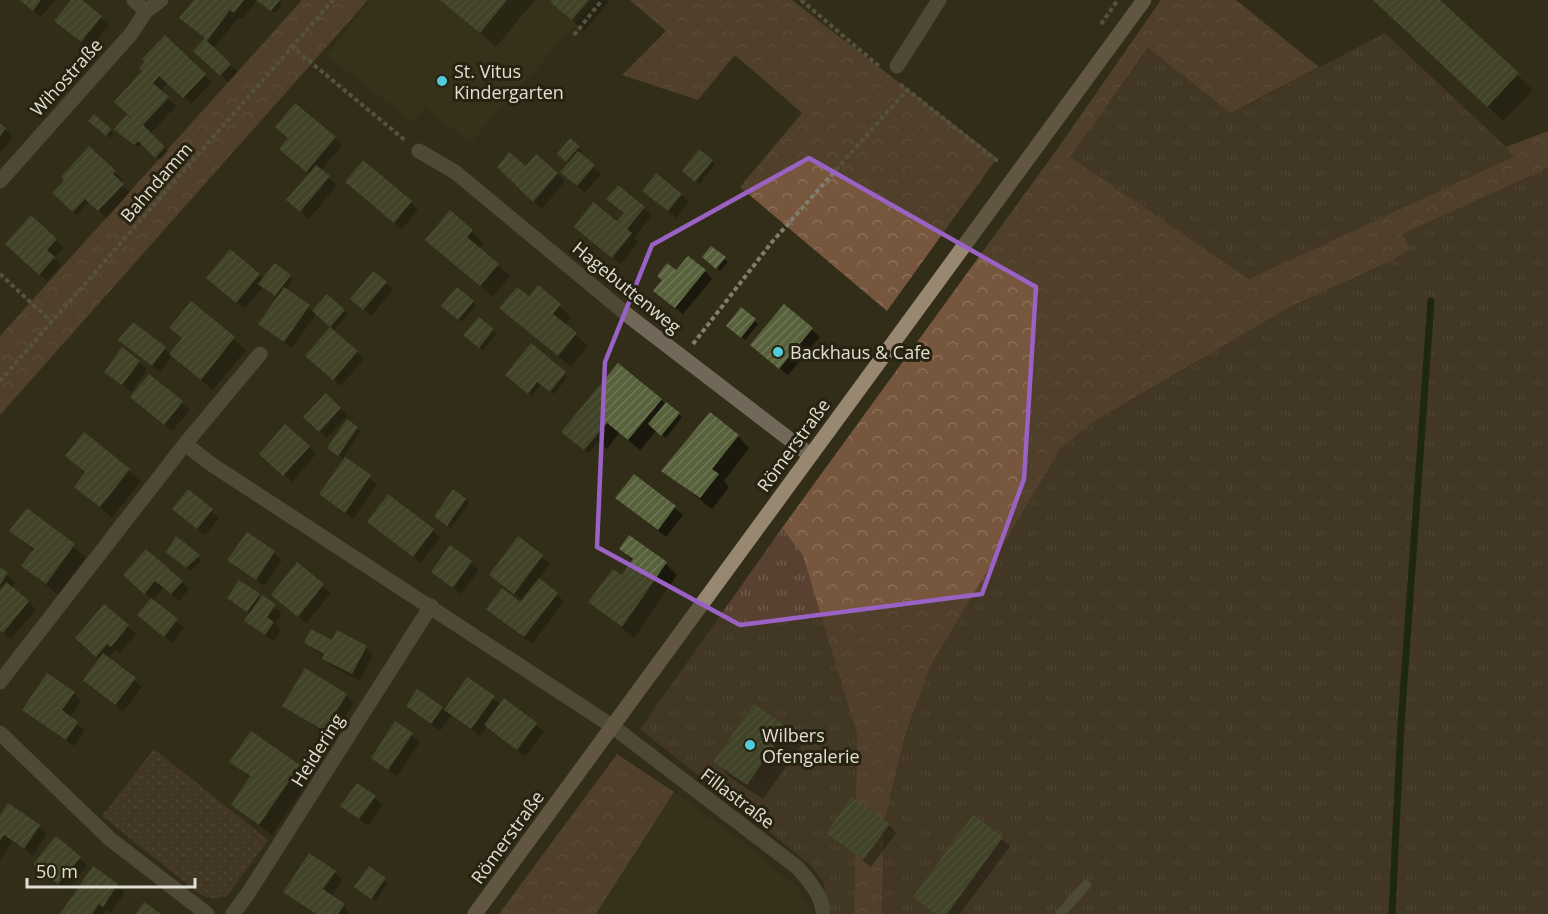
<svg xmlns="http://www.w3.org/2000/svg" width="1548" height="914" font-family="'Open Sans',sans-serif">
<defs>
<pattern id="grass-tufts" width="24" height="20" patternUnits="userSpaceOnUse" patternTransform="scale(1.5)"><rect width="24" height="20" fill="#584131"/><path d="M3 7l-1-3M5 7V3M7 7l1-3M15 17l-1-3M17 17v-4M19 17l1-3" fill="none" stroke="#705c4e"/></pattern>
<pattern id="forest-crowns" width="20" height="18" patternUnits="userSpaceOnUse" patternTransform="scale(1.5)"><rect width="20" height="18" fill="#77563e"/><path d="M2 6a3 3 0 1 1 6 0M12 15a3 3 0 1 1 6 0" fill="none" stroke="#8a6e59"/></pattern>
<pattern id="park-dots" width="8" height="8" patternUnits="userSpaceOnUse" patternTransform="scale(1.5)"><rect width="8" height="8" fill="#584131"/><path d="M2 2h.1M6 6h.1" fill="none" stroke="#705c4e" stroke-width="1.8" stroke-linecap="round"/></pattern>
<pattern id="building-hatch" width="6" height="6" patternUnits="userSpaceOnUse" patternTransform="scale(1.5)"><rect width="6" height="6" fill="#57613c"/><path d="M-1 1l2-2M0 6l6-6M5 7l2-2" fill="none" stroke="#6f7757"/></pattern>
</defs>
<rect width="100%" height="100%" fill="#312d19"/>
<path fill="#3d371c" d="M371 0H597L470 143 425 107 412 122 327 55Z
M674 792 760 855 798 889 814 914H596Z"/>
<path fill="url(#grass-tufts)" d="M1385 33 1506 147 1514 157 1249 279 1069 157 1149 48 1232 113Z
M1548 168V914H882L884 822 906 732 931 665 1061 448 1093 422 1290 307 1393 260 1411 249 1401 234Z
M782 528 803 556 857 735 854 914H829L823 881 807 862 640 729Z"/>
<path fill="url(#forest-crowns)" d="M302 0H368L0 415V336Z
M630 0H792L997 158 887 311 740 187 802 113 735 55 698 100 622 75 666 31Z
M1161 0H1236L1319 67 1231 113 1148 48 1070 157 1249 279 1513 157 1506 147 1548 131V168L1402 234 1411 249 1393 260 1290 307 1093 422 1061 448 931 665 906 732 884 822 882 914H854L857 735 803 556 782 528 1058 148Z
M617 754 674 792 596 914H499Z"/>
<path fill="url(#park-dots)" d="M154 749 268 840 227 896 215 899 202 896 102 816Z"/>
<path fill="#0007" d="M19 0H55L41 17Z
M72 0H80L109 25 89 49 63 28Z
M197 0H276L282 5 275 13 257 0 242 19 239 17 213 49 238 72 228 82 195 51 206 39 181 18Z
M442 0H535L496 47Z
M554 0H610L584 31 564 13Z
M1374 0H1438L1533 90 1503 121Z
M165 37 212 82 191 104 168 82 160 91 176 106 149 135 168 151 160 160 142 143 138 147 119 132 140 127 144 71Z
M94 116 114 134 110 138 90 121Z
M0 125 13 137 0 153Z
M335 138 342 145 321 171 337 185 309 219 296 208 310 174 289 156 290 139Z
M570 140 582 151 579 154 601 174 585 193 569 179V163L559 154Z
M89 148 123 180 120 183 130 192 107 218 89 201 77 215 54 193Z
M712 161 715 164 700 184 687 174Z
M526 168 557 174 565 181 542 209 513 183Z
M618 187 652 215 634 238 638 242 621 264 583 234 617 224 625 213Z
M354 189 411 202 418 210 402 229Z
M681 195 689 202 676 218 652 198Z
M450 213 484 243 479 249 510 276 493 297 427 240Z
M56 240 63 248 54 258 61 265 47 281 14 251Z
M725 259 728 262 720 271 707 261Z
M705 271 712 279 683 314 663 298 664 280 677 272Z
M259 275 264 280 290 276 293 280 285 290 314 311 327 296 348 314 333 331 364 359 341 386 307 356 332 327 316 314 292 348 260 323 278 298 263 287 244 309 215 285Z
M386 283 393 290 371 316 360 306Z
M538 287 571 317 565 325 588 346 571 367 501 308 529 298Z
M473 302 476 305 462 322 443 306Z
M191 303 246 350 213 390 172 356 160 372 128 348 133 324 171 354 183 339 171 328Z
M784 306 820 337 788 375 760 352Z
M479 319 496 334 483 350 469 338Z
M755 321 758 324 745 340 731 329Z
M531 346 568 377 554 394 541 384 532 396 510 378Z
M139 362 147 369 131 392 106 372Z
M149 376 190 410 172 431 140 405Z
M326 395 348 416 327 438 305 417Z
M661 400 682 417 666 438 657 430 640 450 619 433 607 449 598 442 589 453 567 435Z
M357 428 360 431 343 458 377 484 353 519 321 494 345 459 332 451Z
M84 434 141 481 112 518 76 486 86 474 67 456Z
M738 436 749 448 724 481 729 487 712 509 664 471Z
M309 447 316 454 292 482 269 461Z
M634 476 683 515 666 537 625 505Z
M188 491 219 518 205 535 182 516Z
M465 500 469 503 451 528 439 519Z
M27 510 86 557 58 595 23 566 34 551 11 531Z
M369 522 433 530 440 538 421 563Z
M248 534 282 560 264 586 229 560Z
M518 538 550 564 538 580 564 601 532 644 488 609 521 604 523 601 491 575Z
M177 539 202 560 190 571 171 556Z
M451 547 479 570 461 594 433 572Z
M621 549 666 564 677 575 634 638 590 602 622 577 633 561Z
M297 564 331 593 306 623 273 595Z
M0 569 15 582 11 588 36 609 11 639 0 630Z
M125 575 182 582 189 589 179 601 164 587 152 601 184 628 172 643 139 615 152 599Z
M240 582 282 613 275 624 281 630 274 641 254 628 246 621 251 614 232 601Z
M105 606 136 634 119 653 115 650 108 659 142 687 123 712 85 680 101 660 84 646Z
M332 642 366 647 373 655 360 681 331 666 324 657 305 643Z
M468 679 501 705 505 700 544 732 525 757 487 726 480 736 451 715 440 731 407 706 418 691 445 711Z
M74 693 81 701 69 718 85 730 74 746 24 710Z
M346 695 354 703 332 738 284 706Z
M754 706 786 729 802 744 763 799 730 777 715 761Z
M396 723 420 742 397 776 373 758Z
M231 762 299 766 311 777 272 835 233 805 251 779Z
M375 798 382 805 368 826 342 805Z
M8 805 47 834 33 855 12 842 0 860V817Z
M973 817 1010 846 960 914H936L915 897Z
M889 825 896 833 871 867 828 832Z
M80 858 87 866 66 890 43 871Z
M94 868 125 892 111 913 107 910 104 914H62Z
M335 872 342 880 331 897 344 905 350 914H314L285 891Z
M385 879 388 883 375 901 359 890Z"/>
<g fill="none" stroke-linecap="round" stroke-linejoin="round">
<path stroke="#072006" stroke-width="7" d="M1392 914 1401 724 1431 301"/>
</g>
<path fill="url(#building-hatch)" d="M19 0H41L33 11Z
M71 0H82L102 16 81 42 54 21Z
M194 0H244L234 13 230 10 207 41 231 64 220 76 193 51 205 38 179 18Z
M256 0H280L271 11Z
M440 0H507L480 33Z
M552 0H589L572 20 550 2Z
M1373 0H1440L1519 73 1487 107Z
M165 35 206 74 183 98 159 76 153 83 169 97 143 125 165 147 155 158 138 141 134 145 114 129 127 115 135 121 114 102 142 71 139 68 145 62 142 59Z
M295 103 336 137 306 172 279 149 288 138 275 127Z
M94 114 111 129 106 136 88 121Z
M0 124 6 128 0 136Z
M570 138 580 146 566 162 557 154Z
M89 146 116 171 113 174 124 184 98 211 85 199 73 212 52 193 64 180 61 177Z
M699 149 713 160 695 182 682 171Z
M578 151 595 165 577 186 560 172Z
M509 152 526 166 536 154 558 173 533 202 497 167Z
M363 160 412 201 394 223 345 182Z
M316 165 330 176 300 212 286 200Z
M656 173 682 194 668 211 642 191Z
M618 185 645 207 627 229 632 233 612 258 574 227 593 202 617 221 624 213 606 199Z
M450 210 473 230 467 237 499 264 480 286 425 240Z
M31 215 57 239 47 250 55 257 39 275 5 244Z
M711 246 726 257 716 269 702 257Z
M230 249 260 274 236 303 206 278Z
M688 256 706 270 675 308 653 291 662 280 657 276 667 263 676 270Z
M275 263 291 275 275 296 258 284Z
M373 271 387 282 363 310 350 299Z
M538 285 561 304 553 314 577 333 558 356 499 308 517 287 529 296Z
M284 287 310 305 284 342 258 324Z
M457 287 474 301 458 320 441 306Z
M327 294 345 310 330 327 312 311Z
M191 301 235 337 201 380 169 354 182 338 169 328Z
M784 304 813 328 779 369 750 345Z
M741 307 756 319 741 338 726 326Z
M479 317 494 329 479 348 463 335Z
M133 322 166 347 152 366 118 340Z
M330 327 358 351 333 380 305 356Z
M531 343 566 372 550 392 537 382 528 394 505 375Z
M122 347 140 361 122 385 104 372Z
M618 363 662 399 628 440 607 423 584 450 561 432Z
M149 374 183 401 164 425 130 397Z
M326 393 341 408 319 432 303 417Z
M666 402 680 413 661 436 648 424Z
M710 412 739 435 712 469 719 474 700 498 661 471Z
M347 419 358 427 338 456 327 448Z
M285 424 310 446 283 476 259 454Z
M84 432 130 469 100 507 74 487 85 472 65 456Z
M345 457 371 475 345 513 319 494Z
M634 474 676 506 658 530 615 498Z
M188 489 213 509 197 529 172 509Z
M453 489 466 499 447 526 434 516Z
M388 494 434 529 413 557 367 522Z
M27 508 75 544 46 584 21 566 34 549 9 531Z
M247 532 275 551 256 580 227 560Z
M629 535 667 562 622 627 588 602 613 569 622 575 633 559 619 549Z
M176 536 200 555 186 568 166 552Z
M518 536 543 555 514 594 489 575Z
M450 545 472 561 453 588 431 572Z
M146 549 183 581 171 594 155 581 144 594 123 575Z
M297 562 324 584 298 617 271 595Z
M0 567 8 573 0 585Z
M539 578 558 593 524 637 486 609 502 588 520 602Z
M239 580 260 594 247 612 227 598Z
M6 582 29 601 3 633 0 631V590Z
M262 595 276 604 267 617 274 622 265 635 244 621Z
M151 598 178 619 164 637 137 615Z
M104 604 129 625 111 647 107 644 96 657 75 638Z
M311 629 332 640 337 630 367 646 352 674 322 659 324 654 304 643Z
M103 653 136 678 115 705 83 680Z
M305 668 347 694 324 731 282 706Z
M47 673 75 692 62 710 78 722 66 740 22 710Z
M467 677 495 696 471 729 444 710Z
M417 689 443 707 431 724 406 706Z
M504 698 537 723 517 750 484 725Z
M754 704 787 727 747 785 713 762Z
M395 721 413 733 388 770 371 758Z
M251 731 300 765 259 825 231 805 250 776 229 762Z
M357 783 376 796 359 819 340 806Z
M852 797 890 824 863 860 826 833Z
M8 803 40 825 24 849 4 835 0 841V815Z
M973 815 1003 837 947 914H936L913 897Z
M56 836 81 857 58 884 33 864Z
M309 853 336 871 323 889 345 904 338 914H316L283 892Z
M93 866 118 884 103 907 99 904 92 914H60Z
M369 866 386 878 371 899 354 887Z
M144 902 161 914H136Z"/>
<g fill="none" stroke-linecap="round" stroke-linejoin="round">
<path stroke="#807d6d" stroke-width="4" stroke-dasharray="4.5 3" stroke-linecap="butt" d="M801 0 880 67
M1101 24 1118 0
M574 35 602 0
M291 46 406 141
M900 84 1000 163
M0 274 53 323
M693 344 772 242 907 90
M0 381 333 0"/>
<path stroke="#726859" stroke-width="10" d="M1060 914 1086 885"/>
<path stroke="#726859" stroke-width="15" d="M134 0 146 11
M897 66 939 0
M419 151 455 172 630 317 810 455
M0 181 131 34 146 11 161 0
M185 444 211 464 612 726 798 868C809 881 823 896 823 914
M0 682 185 444 260 354
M0 733 110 839 207 914
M233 914 249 892 431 606"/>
<path stroke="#998871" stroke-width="15" d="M475 914 1144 0"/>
</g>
<path d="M0 0H1548V914H0ZM809 158 1036 287 1024 479 982 594 740 625 597 547 605 362 652 245Z" fill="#312d19" fill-opacity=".55" fill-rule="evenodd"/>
<path fill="none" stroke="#9a62c5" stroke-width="4.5" stroke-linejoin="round" d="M809 158 1036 287 1024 479 982 594 740 625 597 547 605 362 652 245Z"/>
<g fill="#53cbda" stroke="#272310" stroke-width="2">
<circle cx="442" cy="81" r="6"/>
<circle cx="778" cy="352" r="6"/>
<circle cx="750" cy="745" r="6"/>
</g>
<g text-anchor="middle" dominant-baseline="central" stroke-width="6" stroke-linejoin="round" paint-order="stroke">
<g font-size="18" fill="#e1dfd3" stroke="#272310" text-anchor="start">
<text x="454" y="71">St. Vitus<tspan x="454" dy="21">Kindergarten</tspan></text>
<text x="790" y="352">Backhaus &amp; Cafe</text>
<text x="762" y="735">Wilbers<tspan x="762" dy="21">Ofengalerie</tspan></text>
</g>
<g font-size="18" fill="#e1dfd3" stroke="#272310">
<text transform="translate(66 77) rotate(-48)">Wihostraße</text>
<text transform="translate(156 182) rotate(-49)">Bahndamm</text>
<text transform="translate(627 287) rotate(39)">Hagebuttenweg</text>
<text transform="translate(793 445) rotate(-54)">Römerstraße</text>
<text transform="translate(317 750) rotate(-58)">Heidering</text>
<text transform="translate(738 798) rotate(37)">Fillastraße</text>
<text transform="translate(507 837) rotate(-54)">Römerstraße</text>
</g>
</g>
<path d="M27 878v9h168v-9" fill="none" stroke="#e1dfd3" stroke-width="3"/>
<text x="36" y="878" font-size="18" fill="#e1dfd3" stroke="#272310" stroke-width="4.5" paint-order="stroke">50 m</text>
</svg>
